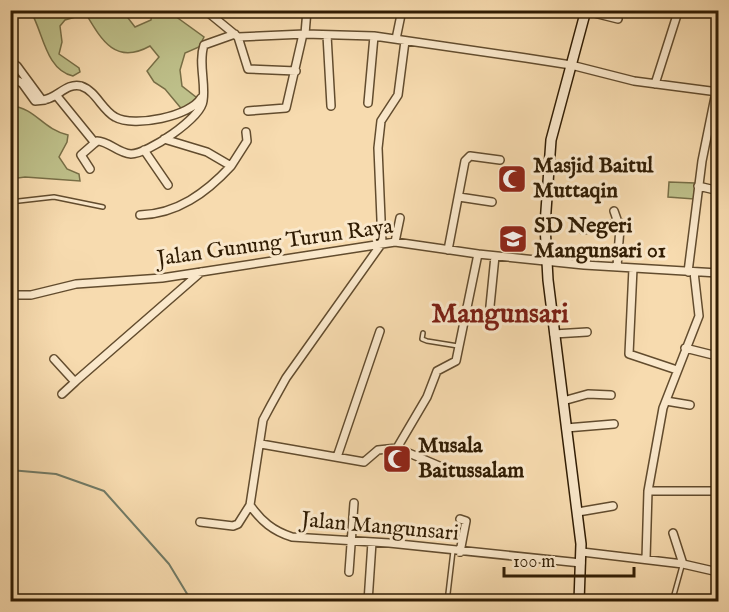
<svg xmlns="http://www.w3.org/2000/svg" width="729" height="612" font-family="'IM FELL English',serif">
<rect width="100%" height="100%" fill="#f7dbaf"/>
<filter id="stains"><feTurbulence type="fractalNoise" baseFrequency=".00333" numOctaves="4"/><feColorMatrix values="0 0 0 0 .2 0 0 0 0 .09 0 0 0 0 .02 0 0 0 .5 -.17"/></filter>
<radialGradient id="worn" r=".72"><stop offset=".6" stop-color="#630" stop-opacity="0"/><stop offset="1" stop-color="#630" stop-opacity=".3"/></radialGradient>
<path fill="#bec08a" stroke="#776e46" stroke-width="1.5" d="M127 10 128 18 135 27 151 20 152 11H168L204 37 199 47 185 53 180 70 182 86 201 101 196 111 189 114 185 113 165 89 154 82 147 71 159 57 150 46C116 65 102 41 86 14L65 20 60 26 62 42 59 54 79 68 80 72 73 76C46 70 43 33 32 14L20 12 11 24V11Z
M11 106C36 108 42 129 68 135L67 142 59 157 67 169 79 174 80 181 25 177 11 179Z
M669 182 695 183 694 199 668 197Z"/>
<g fill="none" stroke-linecap="round" stroke-linejoin="round">
<path stroke="#717b67" stroke-width="2" d="M10 470 56 474 104 491 169 564 192 602"/>
<g stroke="#624c2e" stroke-width="6">
<path id="service" d="M10 202 54 197 103 207
M423 333 422 339 427 341 458 346
M447 602 453 551
M672 602 682 566"/>
</g>
<g stroke="#624c2e" stroke-width="10">
<path id="minor" d="M205 10 238 37 248 69 296 71
M586 11 618 19
M305 34 307 10
M327 35 331 106
M238 37 305 34 374 36 526 58 571 65 634 81 718 92
M396 39 402 10
M405 41 398 95 381 121 378 148 382 243 286 378 271 405 263 420 250 505C261 521 273 531 292 537L389 543 581 563
M10 61 17 66 42 100C56 100 66 82 81 86 96 91 102 110 115 117 134 128 191 116 201 98
M10 77 22 83 35 101 45 100
M655 84 677 15
M56 95 95 143
M368 103 374 36
M248 111 286 108 303 34
M144 150 168 185
M231 166 247 141 246 132
M90 169 81 155 97 141C109 141 117 153 131 154 148 154 201 118 203 101 206 83 198 62 204 45L235 34
M698 186 715 190 718 185
M459 197 492 202
M614 211 620 228 617 267
M140 215C177 214 206 193 231 166L207 152 164 139
M583 230 619 222
M395 242 400 218
M448 250 465 161 470 156 500 160
M633 268 629 354 677 370
M688 272 702 161 716 92
M10 295H31L76 284 162 278 395 242 478 254 584 265 718 273
M490 306 495 256
M554 334 587 332
M685 348 717 356
M54 359 75 382 77 380 201 272
M62 394 75 382
M563 401 588 394 611 395
M666 401 690 405
M566 428 614 424
M261 444 364 462 378 450 397 448 427 397 437 371 456 361 478 254
M397 448 444 468
M337 457 380 331
M648 491H718
M578 512 613 506
M460 519 466 521 460 552
M200 522 233 526 238 524 250 505
M673 533 683 564
M582 552 683 564 718 572
M646 559 648 491 663 408 699 316 694 272
M349 572 354 503
M368 602 372 542"/>
</g>
<g stroke="#301c03" stroke-width="12">
<path id="secondary" d="M579 602 581 544 548 280 545 225 551 140 586 10"/>
</g>
<use href="#service" stroke="#fae8cb" stroke-width="3"/>
<use href="#minor" stroke="#fae8cb" stroke-width="7"/>
<use href="#secondary" stroke="#fae8cb" stroke-width="9"/>
</g>
<defs>
<g id="mosque-square" transform="scale(1.5)"><rect x="-9" y="-9" width="18" height="18" rx="4" fill="#8f2418" stroke="#fae8cb"/><path d="M3.5-4.9A6 6 0 1 0 3.5 4.9A5 5 0 1 1 3.5-4.9Z" fill="#fff"/></g>
<g id="school-square" transform="scale(1.5)"><rect x="-9" y="-9" width="18" height="18" rx="4" fill="#8f2418" stroke="#fae8cb"/><path d="M0-5L7-2L0 1L-7-2ZM-4 1L0 2.5L4 1V4Q0 6-4 4Z" fill="#fff"/></g>
</defs>
<g fill-rule="evenodd">
<use href="#mosque-square" x="512" y="179"/>
<use href="#school-square" x="513" y="239"/>
<use href="#mosque-square" x="397" y="459"/>
</g>
<g text-anchor="middle" dominant-baseline="central" stroke-width="6" stroke-linejoin="round" paint-order="stroke">
<g font-size="22" font-weight="bold" fill="#301c03" stroke="#fae8cb" text-anchor="start">
<text x="533" y="166">Masjid Baitul<tspan x="533" dy="25">Muttaqin</tspan></text>
<text x="534" y="226">SD Negeri<tspan x="534" dy="25">Mangunsari 01</tspan></text>
<text x="418" y="446">Musala<tspan x="418" dy="25">Baitussalam</tspan></text>
</g>
<g font-size="22" fill="#301c03" stroke="#fae8cb">
<text transform="translate(275 243) rotate(-8)">Jalan Gunung Turun Raya</text>
<text transform="translate(380 527) rotate(5)">Jalan Mangunsari</text>
</g>
<g font-size="28" font-weight="bold" fill="#7a1f14" stroke="#fae8cb">
<text x="500" y="314">Mangunsari</text>
</g>
</g>
<rect width="729" height="612" fill="none" stroke="#f7dbaf" stroke-width="36"/>
<rect x="12" y="12" width="705" height="588" fill="none" stroke="#301c03" stroke-width="3"/>
<rect x="18" y="18" width="693" height="576" fill="none" stroke="#301c03" stroke-width="1.5"/>
<path d="M504 567v9h130v-9" fill="none" stroke="#301c03" stroke-width="3"/>
<text x="513" y="567" font-size="18" fill="#301c03" stroke="#fae8cb" stroke-width="4.5" paint-order="stroke">100 m</text>
<rect width="100%" height="100%" filter="url(#stains)"/>
<rect width="100%" height="100%" fill="url(#worn)"/>
</svg>
